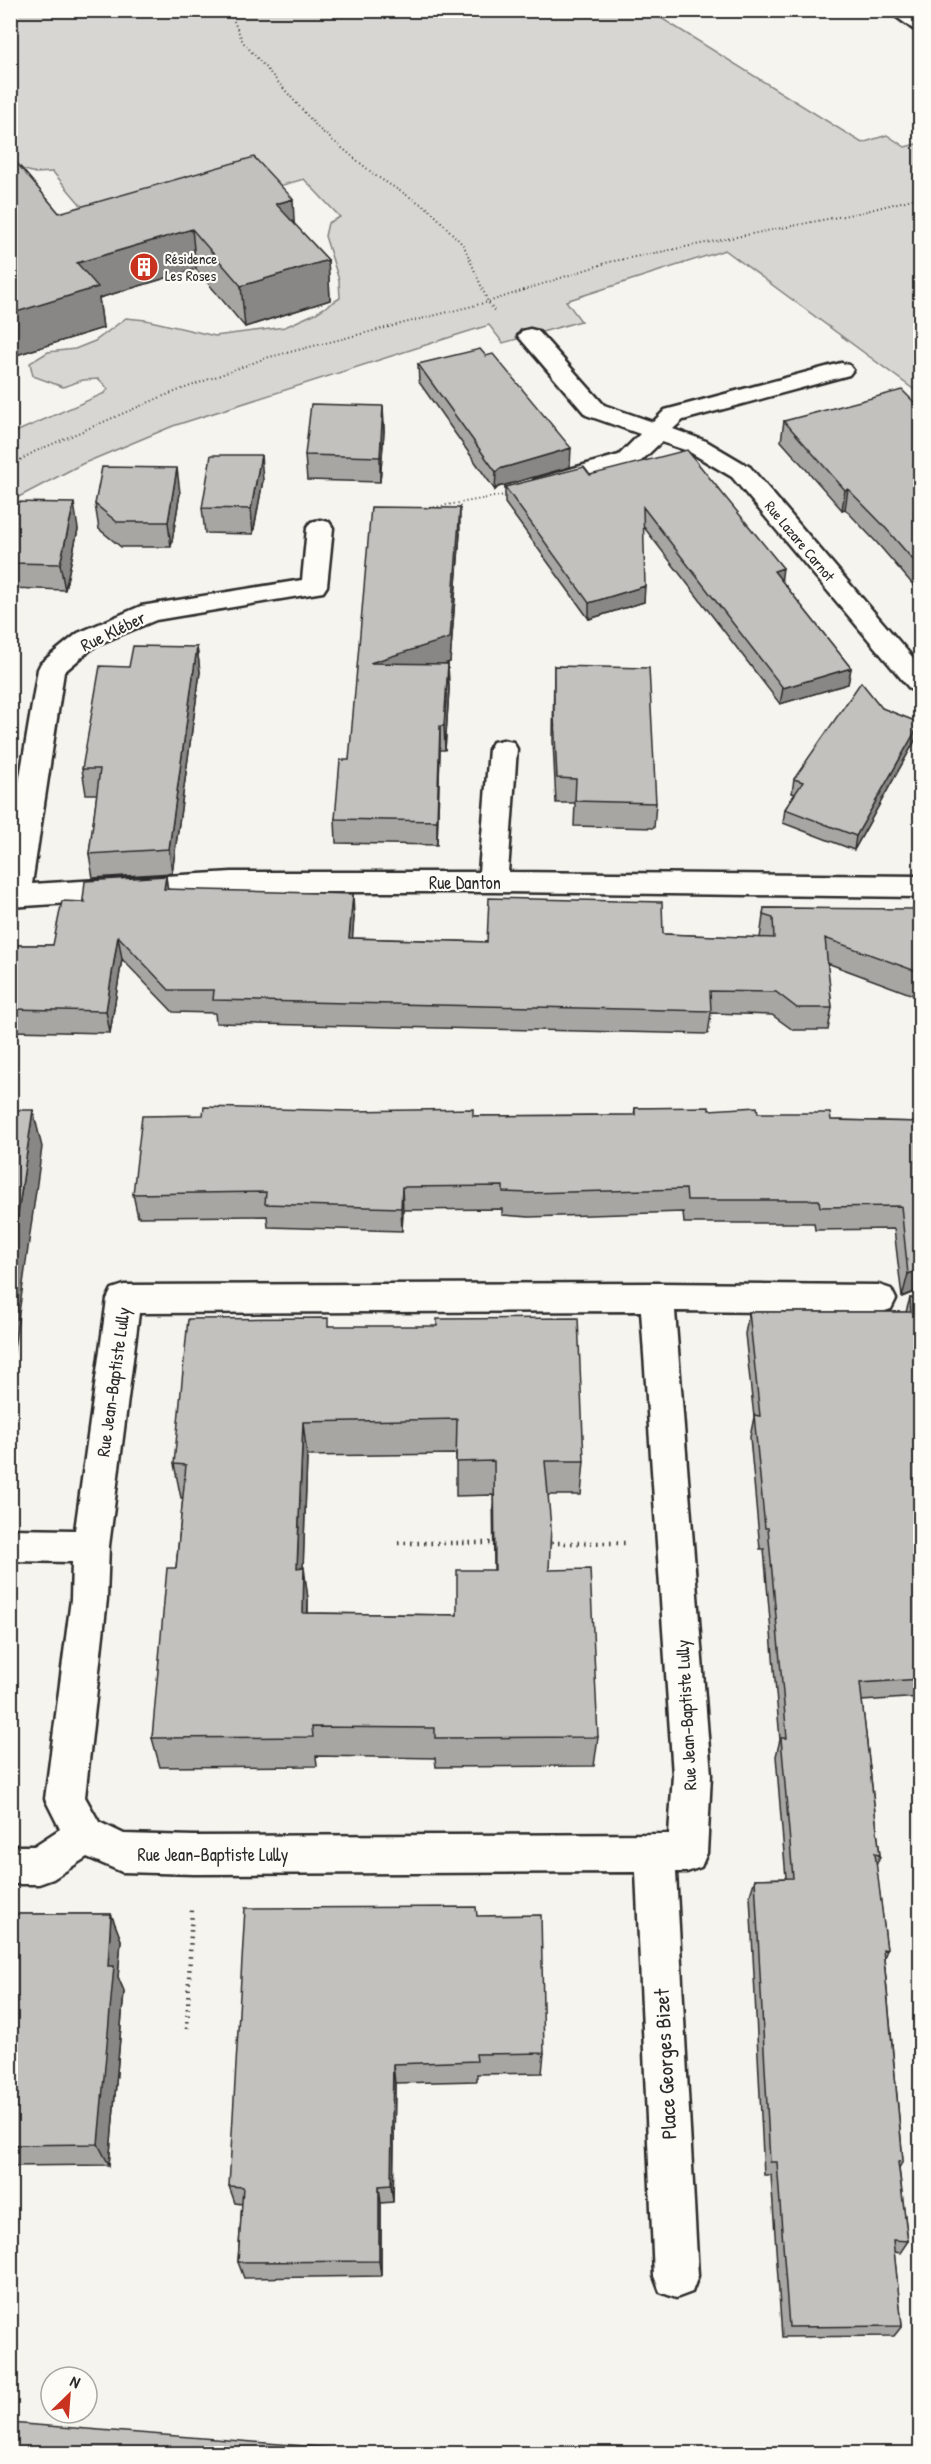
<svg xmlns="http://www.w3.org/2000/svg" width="931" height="2464" font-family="'Patrick Hand',sans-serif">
<rect width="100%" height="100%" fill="#f5f4ef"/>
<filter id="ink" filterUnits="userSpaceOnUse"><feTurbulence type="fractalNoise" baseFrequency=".0167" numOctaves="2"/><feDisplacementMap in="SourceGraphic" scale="12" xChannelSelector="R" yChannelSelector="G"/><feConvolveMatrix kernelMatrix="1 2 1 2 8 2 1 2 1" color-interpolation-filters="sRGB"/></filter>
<g filter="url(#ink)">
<path fill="#d7d6d2" stroke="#81807e" stroke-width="1.5" d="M11 11H650L862 143 887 135 905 147 920 143V394L725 250 566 301 581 321 503 343 489 325 457 335 173 426 82 464 11 501V434L105 393 108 389 99 379 83 380 63 387 33 376 30 363 48 352 75 349 95 341 126 318 146 320 215 336 285 327 316 313 340 298 339 280 325 236 328 223 340 217 304 179 215 204 91 217 53 172 35 173 11 166Z"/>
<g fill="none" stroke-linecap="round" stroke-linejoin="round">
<g stroke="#2b2b2b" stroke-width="5">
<path id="minor" d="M887 10H911L920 16V31L913 29Z
M530 329 538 331 604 405 653 422 665 410 841 363 849 365 853 370 849 375 683 420 673 429 706 441 750 467 920 666V692L910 689 732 477 688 451 661 442 637 465 544 492 535 489 532 484 535 479 619 455 640 434 586 415 518 336 522 331Z
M320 520 329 522 333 528 327 586 323 592 156 620 96 645 64 672 32 884 232 872H479L489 749 493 742 503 740 513 742 517 749 508 872 920 876V897L493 892H232L10 907V837L38 669 41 663 78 633 141 606 302 580 307 528 311 522Z
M657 1283 879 1285 891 1289 896 1299 891 1309 879 1313 675 1311 711 1775 707 1853 701 1867 687 1872H676L698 2276 692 2292 676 2298 660 2292 654 2276 636 1872 194 1874 122 1872 87 1857 53 1879 39 1884H10V1846H34L60 1829 45 1799 71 1599 72 1562 10 1561V1529L75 1530 107 1299 112 1289 124 1285ZM641 1311 673 1775 669 1834 194 1836 124 1834 99 1822 85 1797 107 1599 109 1546 139 1313Z"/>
</g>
<path stroke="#2b2b2b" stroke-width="2" stroke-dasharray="1 3" stroke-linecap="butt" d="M229 10 243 42 319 129 376 176 429 209 464 246 488 302 495 312
M10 466 34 452 161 397 266 358 488 302 609 262 863 212 920 197
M430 508 505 495"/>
<path stroke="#2b2b2b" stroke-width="4.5" stroke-dasharray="1.5 5" stroke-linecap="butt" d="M398 1543H496
M545 1543H625
M187 2029 192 1907"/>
<use href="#minor" fill="#fdfcf7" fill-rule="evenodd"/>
</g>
<path fill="#a7a6a3" stroke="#2b2b2b" stroke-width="1.5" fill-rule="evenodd" d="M10 155 59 213 294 224 328 260 330 300 245 327 196 269 99 298 103 328 10 357Z
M418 364 570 467 498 487 495 490 419 382Z
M383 406 384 431 380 482 307 480 305 455Z
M921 409V594L878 544 845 509 842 510 781 441 784 421Z
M590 475 781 580 851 668 848 684 780 704 643 526 644 602 589 619 505 503V487Z
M263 480 253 534 205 533 202 508Z
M180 493 171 547H121L99 529 95 504Z
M10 502 78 529 65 590 10 588Z
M460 533 450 662 444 664H448L449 689 445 750H440L437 845 336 843 335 819 349 760Z
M197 647 200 672 172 873 93 878 89 854 97 794H86L82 769 129 667Z
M554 666 656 803 654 828 574 826 575 803H556L553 741Z
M882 708 917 737 854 850 783 823 785 809 795 794 792 793 794 779Z
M166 876 167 889 354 917 352 938 487 942 663 934 760 938 764 908 921 910V998L827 963 832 1008 828 1030H793L772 1015 711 1013 708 1034 216 1023 215 1013 173 1012 122 959 110 1033 10 1031V945H53L83 902V900Z
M635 1108 709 1110 831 1120 921 1122V1292H914L902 1297 894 1229 815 1230 814 1223H684L683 1212 529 1217 502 1215V1209L403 1210 402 1231 268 1227 267 1216 138 1217 133 1194 473 1116 634 1115Z
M910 1298 921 1300V1697L862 1701 880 1856 876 1866 887 1950 884 1958 903 2161 899 2168 908 2241 900 2253 894 2252 902 2326 894 2336 782 2337 771 2175H764L750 1895 755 1879 786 1878 776 1756 780 1740 764 1549H760L750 1437 754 1417 745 1334 749 1312H906Z
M329 1326 584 1461 581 1495H548L549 1570 598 1737 594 1766 436 1767 435 1758 316 1756 317 1766 160 1767 152 1738 176 1568 183 1498H181L174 1464ZM456 1454V1496L493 1495 494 1570 457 1615 308 1613V1599L303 1567 307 1456Z
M10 1914H111L121 1940 118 1977 124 1991 109 2165 10 2166Z
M477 1916 544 2053 542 2073 477 2074V2081L395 2083 393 2202 381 2203V2276L244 2278 238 2262 242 2204 235 2203 229 2186Z"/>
<path fill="#888785" stroke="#2b2b2b" stroke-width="1.5" d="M293 199 295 240 276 204Z
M192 229 196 269 99 298 103 328 10 357V314L77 263Z
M328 260 330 300 245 327 241 286Z
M383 406 384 431 380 482V457Z
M571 448 570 467 498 487 495 490 496 472 499 469Z
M261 455 263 480 253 534 251 509Z
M177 468 180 493 171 547 168 522Z
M848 489 845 509 842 510 845 490Z
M74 503 78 529 65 590 60 564Z
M460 508V533L450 662 371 687 370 663Z
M783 568 781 584 774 571Z
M645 586 644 602 589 619V603Z
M197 647 200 672 172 873 169 849Z
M448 664 449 689 445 750 444 726Z
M851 668 848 684 780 704 783 688Z
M920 723 917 737 854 850 856 836Z
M440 726V750L437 845V821Z
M166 876 169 899 164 889Z
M353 894 354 917 351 960 349 938Z
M118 936 122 959 110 1033 106 1011Z
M11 1098 21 1135 10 1114Z
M33 1110 42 1147 10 1378V1269Z
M402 1187 403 1210 402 1231 401 1208Z
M921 1269 914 1292 902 1297 908 1274Z
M303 1422 307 1456 302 1600 297 1568Z
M304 1567 308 1599 307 1644 303 1613Z
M111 1914 121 1940 118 1977 124 1991 109 2165 98 2144Z
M393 2064 395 2083 393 2202 391 2185Z
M379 2186 381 2203V2276L379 2261Z"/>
<path fill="#c2c1be" stroke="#2b2b2b" stroke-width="1.5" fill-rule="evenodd" d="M10 155 59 213 254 157 293 199 276 204 328 260 241 286 192 229 77 263 98 287 10 314Z
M480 349 486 356 493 354 571 448 499 469 496 472 418 364Z
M902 390 921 409V569L882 524 848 489 845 490 784 421Z
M311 404 383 406 380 457 305 455Z
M687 450 783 568 774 571 851 668 783 688 643 507 645 586 589 603 505 487 584 467 590 475Z
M211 455H261L251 509 202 508Z
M102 467 177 468 168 522H117L95 504Z
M10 502 74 503 60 564 10 563Z
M371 507 460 508 450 638 370 663 448 664 444 726H440L437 821 335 819 340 760H349Z
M133 646 197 647 169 849 89 854 100 769H82L100 666 129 667Z
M554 666 649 668 656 803 575 801 576 779 557 778 554 716Z
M861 682 882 708 920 723 856 836 785 809 803 782 794 779Z
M166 876 164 889 353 894 349 938 487 942 489 898 662 902 663 934 774 938 773 918 763 915 764 908 917 909 921 910V973L825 938 832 1008H797L776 992 710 991 711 1011 213 1000 214 990H169L118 936 106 1011 10 1009V945H53L62 901 85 902 83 900 85 881Z
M204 1107 351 1111 473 1109V1116L635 1115V1108L709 1107V1110L757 1107 758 1113H830L831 1120 921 1122V1269L908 1274 901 1206 820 1207 819 1200H687L686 1189 530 1193 503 1192V1186L402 1187 401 1208 265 1204 266 1192 133 1194 142 1116 203 1115Z
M10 1110H33L10 1269Z
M910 1298 921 1300V1679L860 1683 880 1856 875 1853 887 1950 883 1949 903 2161 898 2162 908 2241 893 2240 902 2326 789 2327 777 2162H770L755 1879 793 1878 781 1738H787L768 1528H765L754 1415 760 1416 749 1312H911Z
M328 1318V1326H437V1319L578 1318 584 1461H545L551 1527 549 1570 590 1569 598 1737 435 1738V1728L312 1727 313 1737 152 1738 167 1568H176L186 1465 174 1464 188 1319ZM457 1419 456 1462 494 1461 495 1570H457V1615L303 1613 304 1567 297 1568 303 1422Z
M476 1907 477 1916 541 1915 544 2053 476 2054 477 2061 393 2064 391 2185 379 2186V2261L238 2262 243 2187 229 2186 245 1908Z
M10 1914H111L108 1966H114L98 2144 10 2145Z
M10 2423 409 2454H10Z"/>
</g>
<defs>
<g id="building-disc" transform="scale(1.5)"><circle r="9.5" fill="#c8321e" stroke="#fdfcf7"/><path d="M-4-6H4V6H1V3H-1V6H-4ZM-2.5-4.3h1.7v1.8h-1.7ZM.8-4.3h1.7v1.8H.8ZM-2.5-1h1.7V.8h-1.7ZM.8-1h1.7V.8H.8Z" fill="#fff"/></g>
</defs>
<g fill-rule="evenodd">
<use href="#building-disc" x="144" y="267"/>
</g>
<g text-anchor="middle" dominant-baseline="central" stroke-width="4.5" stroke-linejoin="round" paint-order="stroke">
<g font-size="15" fill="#2b2b2b" stroke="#fdfcf7" text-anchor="start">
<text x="165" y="258">Résidence<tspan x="165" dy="17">Les Roses</tspan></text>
</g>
<g font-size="15" fill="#2b2b2b" stroke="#fdfcf7">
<text transform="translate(800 541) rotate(50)">Rue Lazare Carnot</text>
</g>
<g font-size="18" fill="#2b2b2b" stroke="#fdfcf7">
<text transform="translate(113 631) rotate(-26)">Rue Kléber</text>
<text x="465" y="882">Rue Danton</text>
<text transform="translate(113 1382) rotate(-82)">Rue Jean-Baptiste Lully</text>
<text transform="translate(686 1715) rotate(-93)">Rue Jean-Baptiste Lully</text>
<text x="213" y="1854">Rue Jean-Baptiste Lully</text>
</g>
<g font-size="21" fill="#2b2b2b" stroke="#fdfcf7">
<text transform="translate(665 2064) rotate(-93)">Place Georges Bizet</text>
</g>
</g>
<rect width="931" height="2464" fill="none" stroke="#fdfcf7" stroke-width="36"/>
<rect x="18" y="18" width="895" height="2428" fill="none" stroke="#2b2b2b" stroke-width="2" filter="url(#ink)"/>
<g transform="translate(69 2395) rotate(25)"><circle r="28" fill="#fdfcf7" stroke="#a9a8a5" stroke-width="1.5"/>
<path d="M0-4.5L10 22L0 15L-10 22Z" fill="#c8321e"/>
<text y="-9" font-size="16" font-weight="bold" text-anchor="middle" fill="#2b2b2b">N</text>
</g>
</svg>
